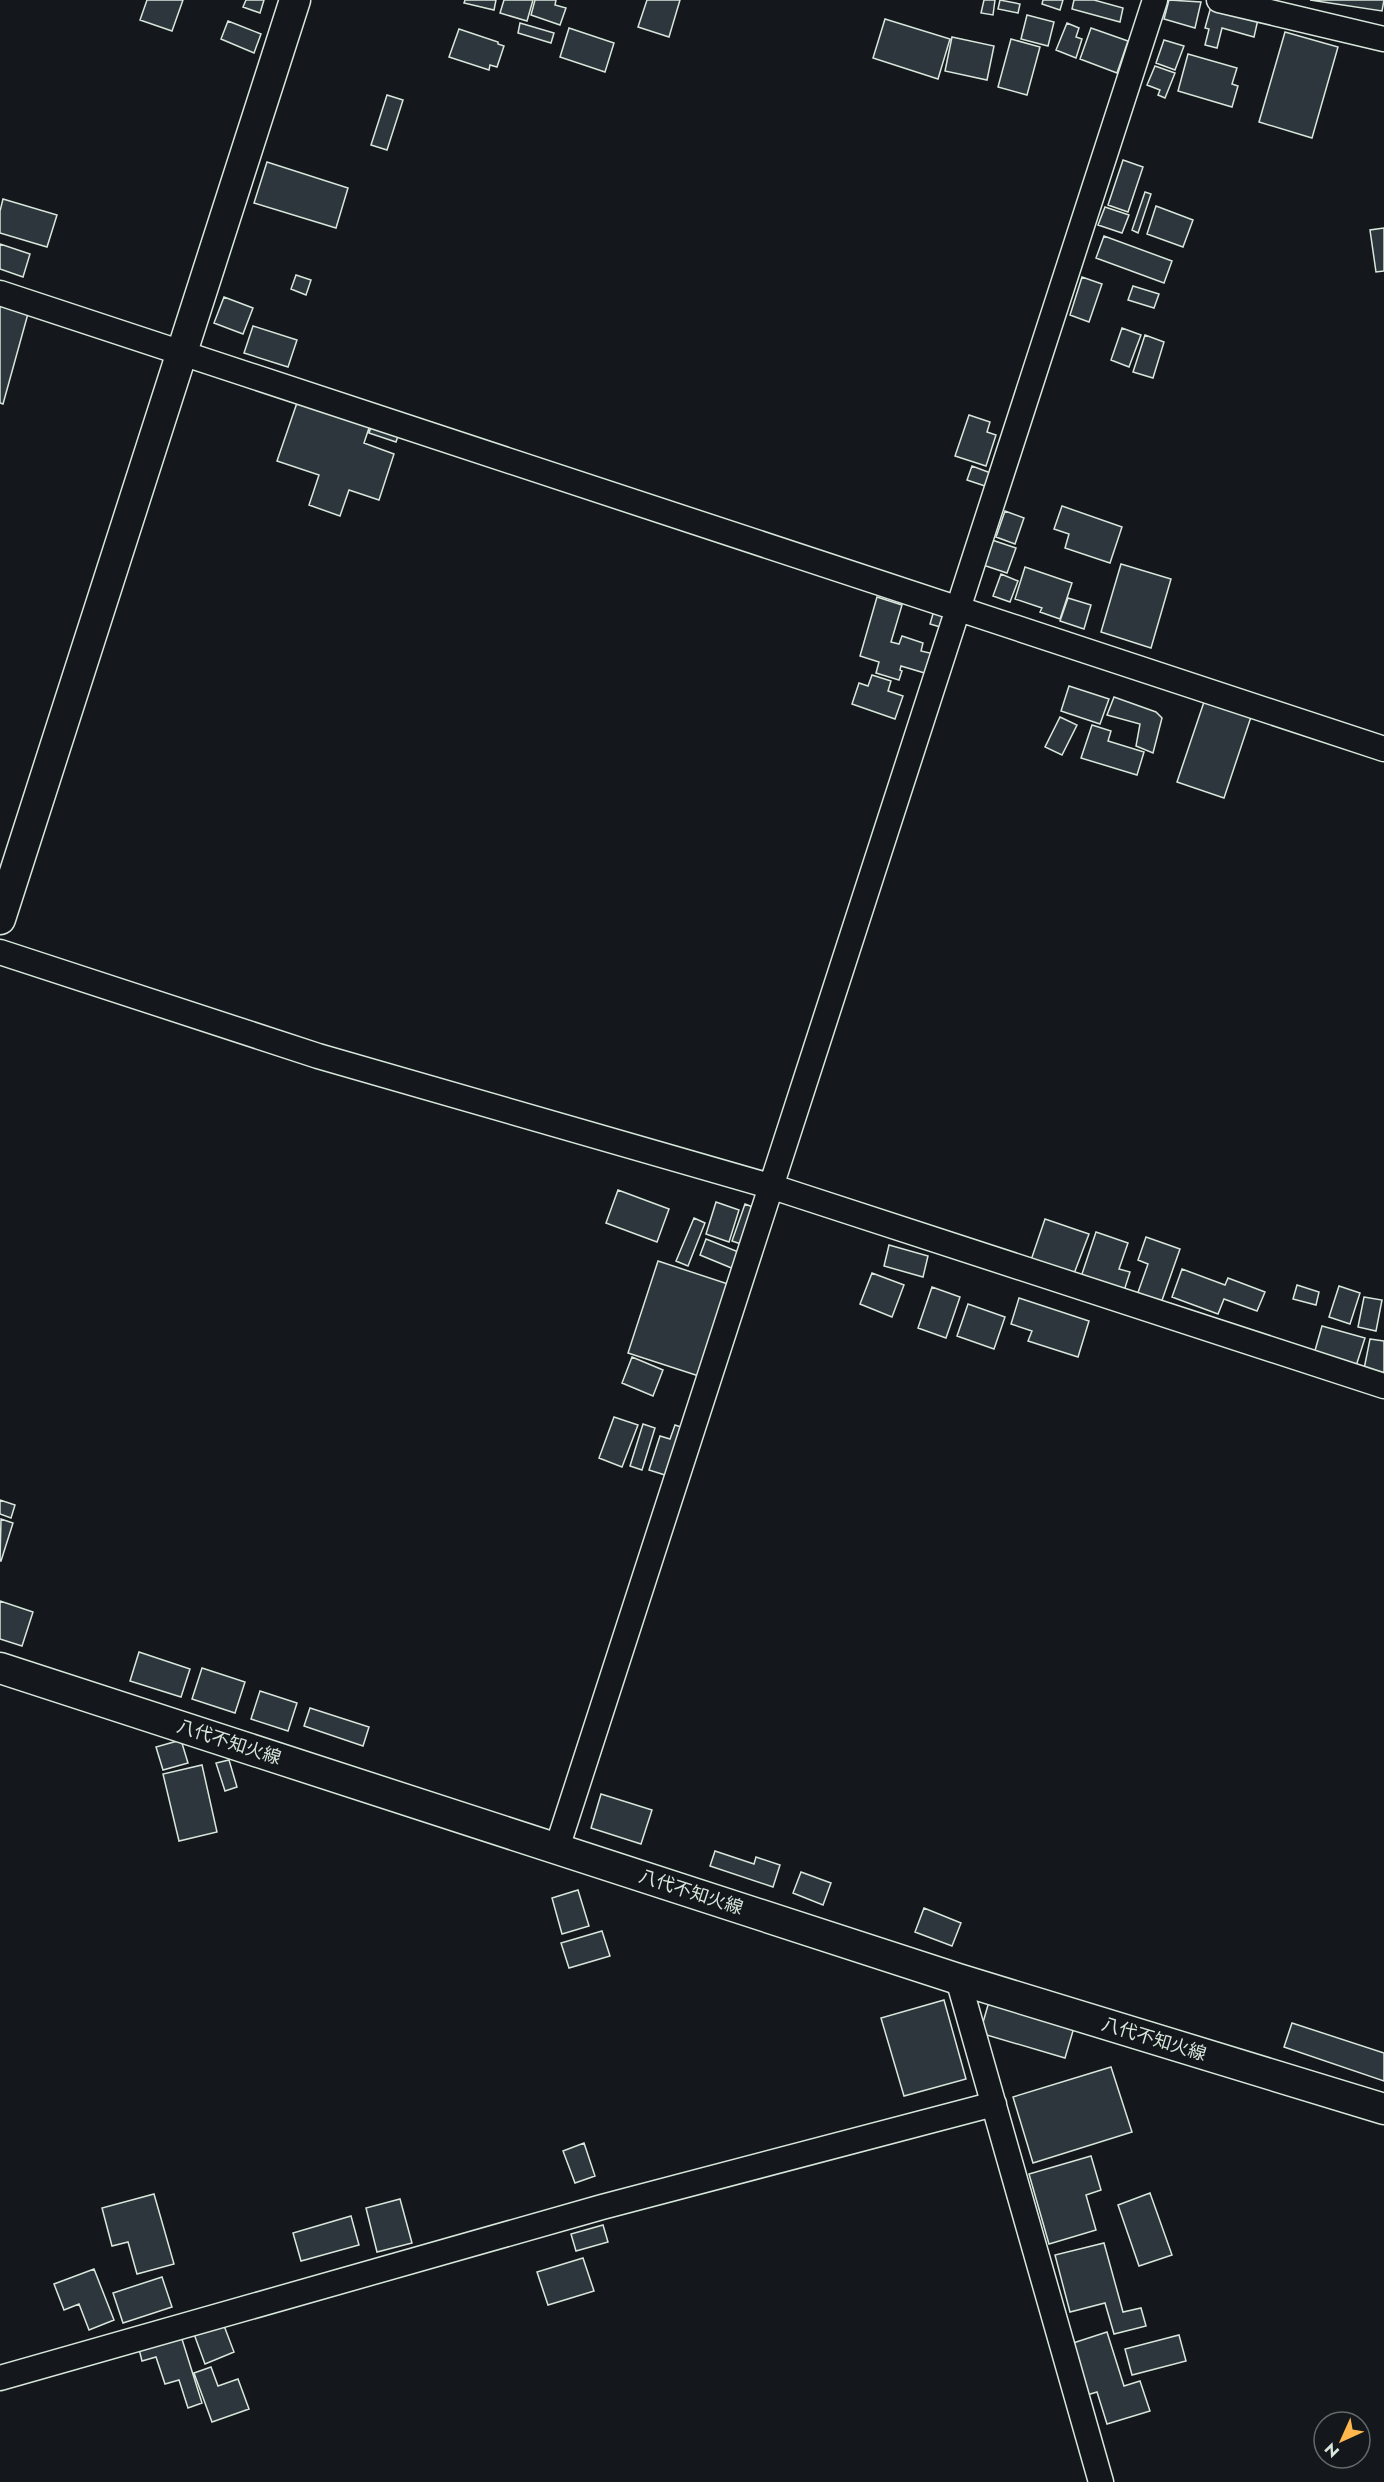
<svg xmlns="http://www.w3.org/2000/svg" width="1384" height="2482" font-family="Jost,'Noto Sans JP',sans-serif">
<rect width="100%" height="100%" fill="#14181c"/>
<path fill="#2c363c" stroke="#d8e6dc" stroke-width="1.5" d="M147 0H183L172 31 140 20Z
M246 0H264L260 13 243 7Z
M465 0H496L494 10 464 3Z
M504 0H533L527 21 500 13Z
M535 0H556L555 5 566 8 560 25 531 15Z
M647 0H680L669 37 638 27Z
M984 0H995L993 15 981 13Z
M1000 0 1020 4 1018 13 998 9Z
M1043 0H1063L1060 10 1042 4Z
M1074 0H1094L1123 8 1120 22 1072 9Z
M1169 0 1201 2 1195 28 1164 19Z
M1310 0H1384L1382 11Z
M1212 3 1259 15 1254 37 1222 28 1217 48 1205 45 1209 29 1205 28Z
M1027 15 1054 22 1048 46 1021 39Z
M885 19 950 39 938 79 873 58Z
M228 21 261 34 254 53 221 39Z
M520 23 554 33 551 43 518 33Z
M1067 23 1079 28 1076 37 1082 39 1076 58 1056 50Z
M569 28 614 43 605 72 560 57Z
M1091 28 1128 41 1117 73 1080 59Z
M459 29 498 42V44L504 46 497 67 490 65 489 70 449 57Z
M1285 32 1338 47 1312 138 1259 122Z
M952 37 994 46 987 80 945 71Z
M1011 39 1040 47 1027 95 998 87Z
M1164 40 1184 46 1175 70 1156 63Z
M1188 54 1237 68 1232 84 1238 86 1232 107 1178 91Z
M1155 66 1175 73 1165 98 1158 95 1160 90 1147 85Z
M387 95 403 100 387 150 371 145Z
M1123 160 1143 167 1128 212 1108 205Z
M267 162 348 188 336 228 254 203Z
M1145 192 1151 194 1138 233 1132 230Z
M3 199 57 215 47 247 0 233V211Z
M1156 206 1193 220 1183 247 1147 234Z
M1105 207 1129 215 1122 233 1098 225Z
M1384 228V271L1376 272 1370 230Z
M1104 236 1172 261 1164 283 1096 258Z
M0 244 30 254 23 277 0 269Z
M296 275 311 280 306 295 291 289Z
M1082 277 1102 284 1089 322 1070 315Z
M1133 286 1159 294 1154 308 1128 300Z
M224 297 253 308 243 334 214 323Z
M0 302 29 310 3 404 0 403Z
M253 326 297 340 288 367 244 353Z
M1122 328 1141 335 1129 367 1111 360Z
M1145 335 1164 342 1153 378 1133 372Z
M299 397 371 422 364 443 394 454 379 500 349 490 340 516 309 505 319 475 277 461Z
M969 415 990 422 987 432 996 435 986 466 955 456Z
M374 418 401 427 396 442 369 433Z
M972 466 996 475 991 488 967 480Z
M1062 506 1122 527 1110 563 1065 548 1069 534 1054 529Z
M1005 511 1024 518 1015 544 996 537Z
M992 540 1016 548 1007 573 983 565Z
M1121 564 1171 579 1151 648 1101 632Z
M1025 567 1072 583 1060 619 1040 612 1042 608 1015 599Z
M1001 574 1018 581 1010 602 993 596Z
M877 597 902 605 891 642 899 644 902 636 923 643 921 651 934 654 928 674 901 666 900 670 902 671 899 680 876 673 879 662 860 656Z
M1068 598 1091 605 1084 629 1060 621Z
M935 607 952 613 947 629 930 624Z
M872 675 891 681 888 691 903 696 895 719 852 704 859 683 868 686Z
M1069 686 1109 699 1100 724 1061 711Z
M1114 697 1156 712 1162 718 1153 753 1136 746 1140 724 1107 715Z
M1205 699 1252 714 1224 798 1177 782Z
M1060 717 1077 725 1062 755 1045 747Z
M1092 725 1111 731 1108 741 1144 752 1137 775 1081 758Z
M618 1190 669 1209 657 1242 606 1223Z
M716 1202 739 1210 729 1242 706 1234Z
M745 1204 763 1211 750 1247 732 1241Z
M694 1218 705 1223 688 1266 676 1261Z
M1045 1219 1089 1234 1072 1279 1030 1263Z
M1096 1232 1128 1243 1119 1269 1130 1272 1123 1294 1080 1280Z
M1146 1237 1180 1249 1160 1306 1136 1298 1148 1264 1138 1260Z
M706 1239 746 1255 734 1269 700 1255Z
M889 1245 928 1256 923 1277 884 1266Z
M658 1261 734 1286 705 1378 628 1353Z
M1182 1269 1225 1285 1228 1278 1265 1292 1257 1311 1224 1299 1218 1314 1172 1297Z
M872 1273 904 1285 892 1317 860 1304Z
M1297 1285 1319 1292 1316 1305 1293 1299Z
M1339 1286 1360 1293 1350 1324 1329 1317Z
M932 1287 960 1297 946 1338 918 1328Z
M1364 1297 1382 1300 1376 1331 1358 1327Z
M1019 1298 1089 1321 1078 1357 1028 1341 1032 1331 1011 1324Z
M968 1304 1005 1317 994 1349 957 1336Z
M1322 1326 1365 1338 1356 1366 1314 1354Z
M1370 1339 1384 1341V1373L1364 1369Z
M632 1357 663 1370 653 1396 622 1383Z
M614 1417 638 1425 622 1467 599 1458Z
M643 1424 655 1428 642 1470 630 1466Z
M675 1425 681 1427 665 1475 649 1470 660 1436 670 1439Z
M0 1500 15 1505 11 1518 0 1514Z
M1 1519 13 1523 1 1561H0Z
M0 1601 33 1612 22 1646 0 1639Z
M139 1652 190 1669 181 1697 130 1681Z
M202 1668 245 1682 235 1713 192 1699Z
M260 1691 297 1703 288 1731 251 1719Z
M310 1708 369 1727 363 1746 304 1726Z
M181 1740 188 1763 163 1770 156 1747Z
M229 1760 237 1787 225 1791 216 1763Z
M202 1765 217 1832 179 1841 163 1774Z
M601 1794 652 1810 641 1844 591 1828Z
M715 1851 754 1864 756 1857 780 1865 773 1887 710 1866Z
M801 1872 831 1883 823 1905 793 1893Z
M578 1890 589 1926 562 1934 552 1898Z
M924 1908 961 1923 952 1946 915 1932Z
M602 1931 610 1956 569 1968 561 1943Z
M990 1998 1075 2024 1065 2058 980 2033Z
M944 2000 966 2079 904 2096 881 2018Z
M1292 2023 1384 2053V2081L1284 2047Z
M1111 2067 1132 2132 1033 2163 1013 2097Z
M584 2143 595 2176 575 2183 563 2151Z
M1091 2156 1101 2190 1086 2195 1096 2230 1049 2244 1029 2174Z
M1150 2193 1172 2255 1139 2266 1118 2205Z
M154 2194 174 2264 137 2274 128 2242 112 2246 102 2208Z
M400 2199 412 2243 377 2252 366 2208Z
M351 2216 359 2245 301 2261 293 2233Z
M603 2225 608 2242 576 2251 571 2234Z
M1104 2243 1123 2312 1141 2308 1146 2326 1114 2334 1105 2303 1070 2312 1055 2255Z
M583 2258 594 2291 548 2305 537 2272Z
M94 2269 114 2320 89 2330 79 2304 64 2310 54 2284Z
M162 2277 172 2307 123 2323 113 2293Z
M223 2323 234 2352 205 2364 194 2334Z
M1107 2332 1124 2386 1140 2381 1150 2411 1107 2424 1097 2392 1087 2395 1070 2344Z
M1179 2335 1186 2361 1132 2375 1125 2349Z
M181 2336 202 2403 188 2408 179 2380 165 2384 156 2357 142 2361 139 2349Z
M211 2367 218 2386 238 2379 249 2409 212 2422 194 2373Z"/>
<g fill="none" stroke-linecap="round" stroke-linejoin="round">
<g stroke="#d8e6dc" stroke-width="27">
<path id="minor" d="M1219 0 1384 39
M0 293 1384 749
M0 952 318 1056 773 1187 1384 1386
M557 1848 1155 0
M958 1979 1101 2482
M0 2378 602 2207 994 2104"/>
</g>
<g stroke="#d8e6dc" stroke-width="33">
<path id="major" d="M0 919 295 0
M0 1668 958 1979 1384 2109"/>
</g>
<use href="#minor" stroke="#14181c" stroke-width="24"/>
<use href="#major" stroke="#14181c" stroke-width="30"/>
</g>
<g text-anchor="middle" dominant-baseline="central" stroke-width="4.5" stroke-linejoin="round" paint-order="stroke">
<g font-size="18" fill="#d8e6dc" stroke="#14181c">
<text transform="translate(229 1742) rotate(18)">八代不知火線</text>
<text transform="translate(691 1892) rotate(18)">八代不知火線</text>
<text transform="translate(1154 2039) rotate(17)">八代不知火線</text>
</g>
</g>
<g transform="translate(1342 2440) rotate(225)"><circle r="28" fill="#14181c" stroke="#626a69" stroke-width="1.5"/>
<path d="M0-4.5L10 22L0 15L-10 22Z" fill="#ffb74d"/>
<text y="-9" font-size="16" font-weight="bold" text-anchor="middle" fill="#d8e6dc">N</text>
</g>
</svg>
